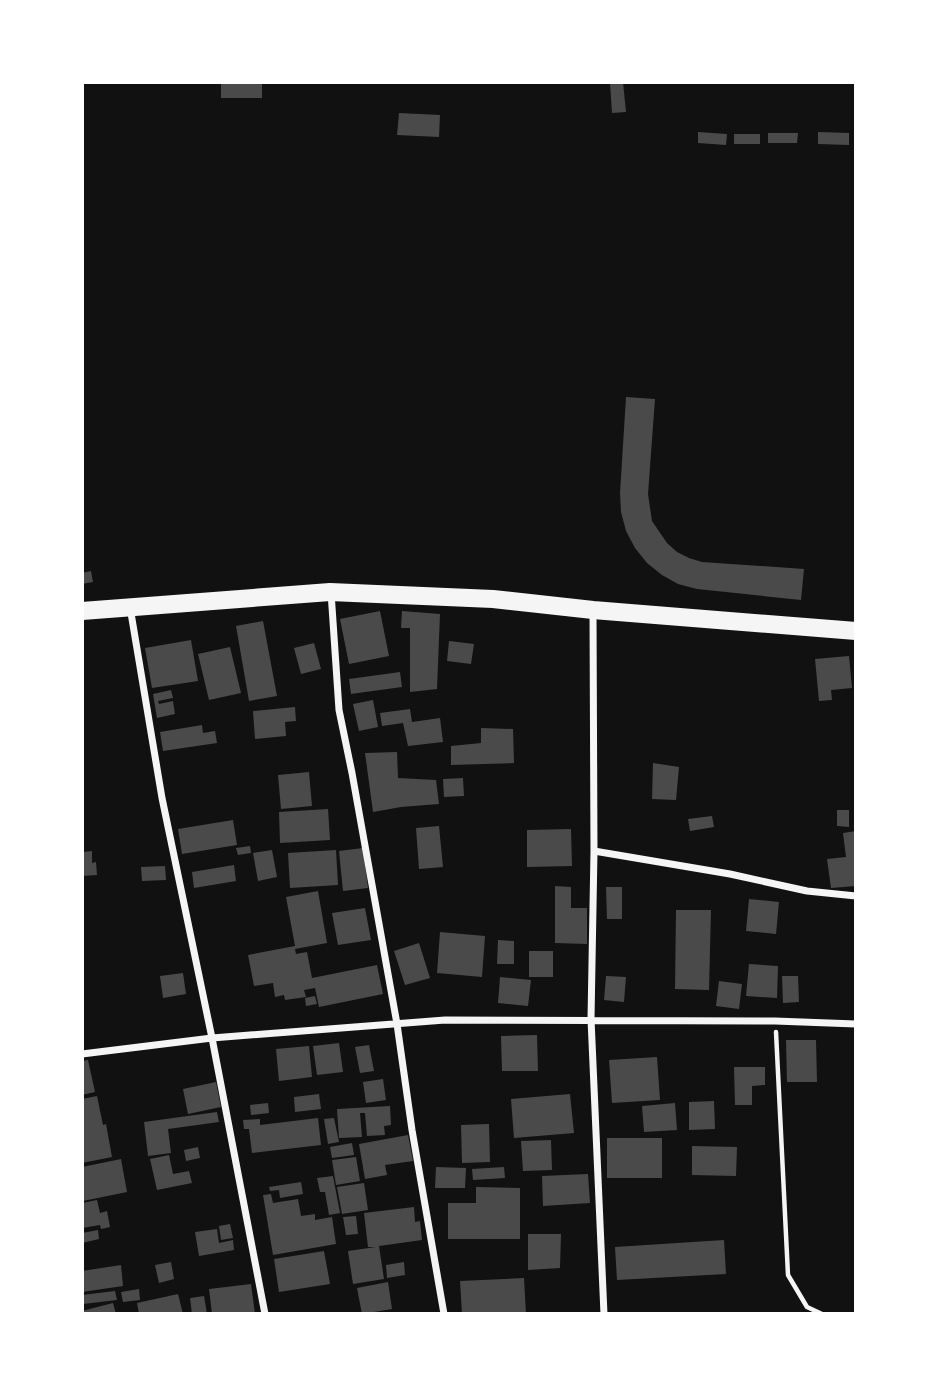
<svg xmlns="http://www.w3.org/2000/svg" width="938" height="1396" font-family="Figtree,sans-serif">
<rect width="100%" height="100%" fill="#111"/>
<path fill="#4a4a4a" d="M221 82H262V98H221Z
M623 82 626 112 612 113 610 83Z
M399 113 440 115 439 137 397 135Z
M698 132 727 134 726 145 698 143Z
M818 132 849 133V145L818 144Z
M768 133H798L797 143H768Z
M734 134H760V144H734Z
M626 397 655 399 648 494 652 521 667 543 677 552 689 558 702 562 804 569 801 600 697 589 678 584 662 575 647 563 635 548 626 531 621 512 620 493Z
M91 571 93 582 82 584V573Z
M380 611 389 656 349 664 340 619Z
M402 611 440 614 437 689 410 692V628H401Z
M263 621 277 696 249 701 236 626Z
M191 640 198 681 152 688 145 648Z
M449 641 474 644 471 664 447 661Z
M314 643 321 669 301 674 294 648Z
M230 647 241 693 209 700 198 654Z
M849 656 852 688 831 690 832 700 819 701 815 659Z
M400 672 402 687 351 694 349 679Z
M171 690 173 698 158 701 159 704 173 701 175 714 157 718 153 694Z
M373 700 378 727 359 731 353 704Z
M295 707 296 721 285 722 286 736 255 739 253 711Z
M410 709 412 722 440 718 443 742 408 746 403 723 382 726 380 713Z
M202 725 203 733 215 731 217 743 163 751 160 732Z
M481 728 513 729 514 763 451 765V746L481 743Z
M397 752 398 778 436 780 439 804 401 807 373 812 365 753Z
M653 763 679 767 676 800 652 799Z
M309 772 312 806 281 809 278 775Z
M463 778 464 796 444 797 443 779Z
M328 809 330 840 280 843 279 812Z
M837 810H849V827L837 826Z
M712 816 714 827 690 831 688 819Z
M233 820 237 845 182 854 178 829Z
M439 826 443 867 419 869 416 828Z
M571 829 572 866 527 867V830Z
M856 831V886L831 888 827 859 846 857 843 833Z
M250 846 251 853 238 855 236 848Z
M363 848 368 888 343 891 339 851Z
M272 850 277 877 258 881 253 853Z
M336 850 338 885 290 888 288 853Z
M92 851V863L96 862 97 875 82 876V852Z
M234 865 236 881 194 888 192 872Z
M165 866 166 880 142 881 141 867Z
M555 886 571 887V908H587V944L555 943Z
M606 887H622V919H607Z
M318 891 327 943 295 949 296 954 307 952 312 978 377 965 383 994 319 1007 315 988 304 990 306 997 285 1000 284 995 275 997 273 983 254 986 248 955 295 946 286 897Z
M749 899 779 902 776 934 746 931Z
M365 908 371 940 338 945 332 913Z
M676 910H711L709 990 675 989Z
M440 932 485 936 482 977 437 973Z
M498 940 514 941V964H497Z
M419 943 430 978 405 985 394 951Z
M529 951H553V977H529Z
M749 964 778 966 777 998 746 996Z
M183 973 186 994 163 998 160 976Z
M606 976 626 977 624 1002 604 1000Z
M782 976H798L799 1002 783 1003Z
M500 977 531 980 528 1006 498 1003Z
M719 981 742 984 739 1009 716 1006Z
M315 996 317 1004 306 1006 305 998Z
M537 1035 538 1071H502L501 1036Z
M786 1040H816L817 1082H787Z
M339 1043 343 1072 317 1075 313 1046Z
M369 1045 374 1071 360 1073 355 1047Z
M309 1046 312 1077 279 1081 276 1049Z
M657 1057 660 1100 612 1103 609 1060Z
M88 1060 95 1092 82 1095V1061Z
M734 1067H765V1085L752 1086V1105H735Z
M383 1079 386 1100 366 1103 363 1082Z
M216 1082 221 1107 188 1114 183 1089Z
M319 1094 321 1109 295 1112 294 1097Z
M570 1094 574 1133 514 1138 511 1099Z
M97 1096 103 1125 106 1124 112 1157 82 1163V1099Z
M714 1101 715 1129 689 1130V1102Z
M268 1103 269 1113 251 1115 250 1105Z
M675 1103 677 1130 644 1132 642 1106Z
M390 1106 391 1125 384 1126 385 1135 367 1136 365 1113H360L362 1137 339 1138 337 1109Z
M217 1112 219 1122 168 1129 171 1153 148 1156 144 1122Z
M318 1118 321 1145 252 1153 249 1129H244L243 1120 260 1119V1125Z
M334 1118 339 1142 328 1144 324 1119Z
M489 1124 490 1162 462 1163 461 1125Z
M408 1135 413 1161 385 1165 387 1175 365 1179 359 1144Z
M607 1138H662V1178H607Z
M551 1140 552 1170 523 1171 521 1141Z
M352 1143 354 1155 332 1158 330 1147Z
M692 1146 737 1147 736 1176 692 1175Z
M198 1147 200 1158 186 1161 184 1150Z
M169 1155 173 1174 189 1171 192 1183 157 1190 150 1159Z
M356 1157 360 1181 336 1185 332 1160Z
M121 1159 127 1192 83 1201 82 1167Z
M436 1167 466 1168 465 1188H435Z
M504 1167 505 1178 473 1180 472 1169Z
M588 1174 590 1203 543 1206 542 1176Z
M333 1176 340 1213 329 1215 325 1192H320L317 1178Z
M301 1182 303 1194 280 1198 279 1190 270 1191 269 1187Z
M364 1183 368 1210 342 1214 337 1187Z
M476 1187 520 1188V1239H448V1203H476Z
M271 1194 273 1203 298 1199 301 1216 315 1214V1220L332 1217 336 1244 273 1255 263 1195Z
M97 1200 100 1213 107 1211 110 1227 101 1229 100 1225 82 1228V1203Z
M414 1207 415 1222 420 1221 422 1240 379 1246 384 1279 353 1284 348 1251 376 1247H368L364 1213Z
M356 1216 358 1234 346 1235 343 1217Z
M230 1224 233 1238 221 1240 219 1226Z
M217 1229 219 1243 233 1240 234 1250 199 1256 195 1232Z
M98 1230 99 1239 82 1243V1233Z
M528 1234H561L560 1268 528 1270Z
M724 1240 726 1274 617 1280 615 1247Z
M324 1251 330 1284 279 1292 274 1259Z
M171 1262 174 1279 159 1283 155 1265Z
M404 1262 405 1275 387 1278 386 1265Z
M121 1265 123 1286 82 1292V1271Z
M524 1278 526 1314H462L460 1281Z
M388 1282 392 1309 362 1314 357 1288Z
M251 1284 255 1314H212L209 1289Z
M139 1289 140 1300 123 1302 121 1292Z
M115 1291 117 1300 83 1304 82 1295Z
M178 1294 183 1314H139L137 1303Z
M204 1296 207 1314H192L190 1298Z
M113 1303 116 1314H82V1311Z"/>
<g fill="none" stroke-linecap="round" stroke-linejoin="round">
<path stroke="#f5f5f5" stroke-width="4.5" d="M776 1032 788 1275 807 1307 822 1314"/>
<path stroke="#f5f5f5" stroke-width="7" d="M331 592 339 710 352 773 397 1024 412 1130 444 1314
M130 607 162 798 212 1038 265 1314
M593 611 594 851 591 1019 604 1314
M594 851 730 874 807 891 856 896
M82 1054 212 1038 445 1020 775 1021 856 1024"/>
<path stroke="#f5f5f5" stroke-width="18" d="M82 611 330 592 493 599 593 610 856 631"/>
</g>
<rect width="938" height="1396" fill="none" stroke="#ffffff" stroke-width="168"/>
</svg>
